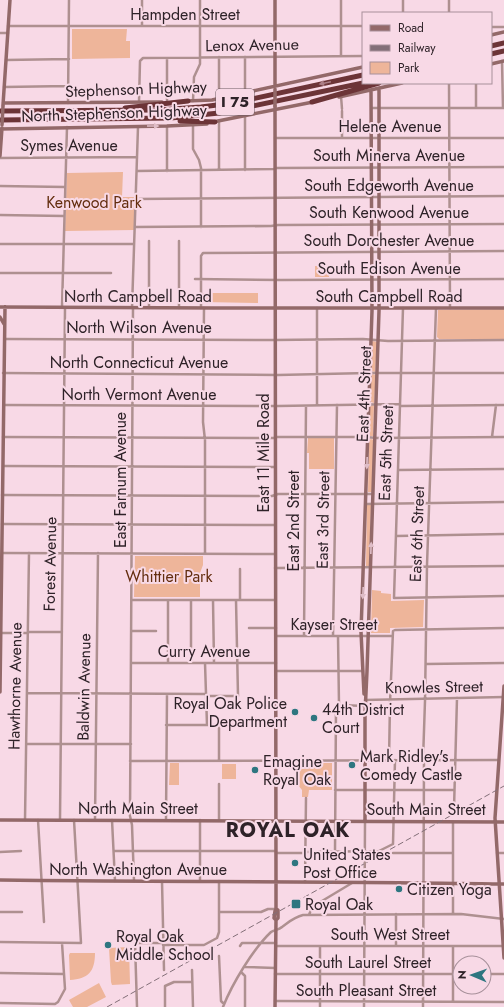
<svg xmlns="http://www.w3.org/2000/svg" width="504" height="1007" font-family="Jost,sans-serif">
<rect width="100%" height="100%" fill="#f8d9e6"/>
<path fill="#eeb59a" d="M72 29H127L126 41H130V58L72 59Z
M123 172 122 197H135L134 230 65 231 67 173Z
M315 266H329V277H315Z
M203 293H258V303L203 302Z
M504 309V339H439L437 337 438 310Z
M373 341 377 342 375 372 371 371 372 342Z
M372 374 376 375 374 403 371 402V376Z
M374 405 373 436H369L370 406Z
M308 438H334V469H309V453H307Z
M371 439 374 440 372 492H368L369 440Z
M367 505H371L369 566H366Z
M135 556H203V565L200 573V597H134Z
M372 590 381 591V593L391 594V601L424 600 423 627 390 628V633H371Z
M170 763H179V785H169Z
M298 763H332V790H309L308 797H302V790L298 785Z
M222 764H236V779H222Z
M129 947 130 984 112 985 111 982 109 948Z
M70 953H95C95 972 88 979 70 980L69 955Z
M99 983 106 997 87 1007H73L69 1000Z"/>
<g fill="none" stroke-linecap="round" stroke-linejoin="round">
<path stroke="#ae9090" stroke-width="2.5" d="M403 13V0
M449 13V0
M8 26H363
M142 26V0
M491 27H504
M0 33H8
M341 56V0
M219 57V98
M245 57V92
M6 60 69 59
M502 61 503 108
M449 83 450 308
M476 83V108
M4 87 68 86
M341 96 342 109
M193 101 194 77 200 64V0
M139 102 140 61 143 58 363 56
M167 102V58
M68 103 69 0
M372 108H504
M342 111V138
M245 116V170
M219 121V170
M193 125V149L199 160 201 168V227
M167 126V171
M275 138H504
M0 158 137 157
M275 168 504 167
M137 171 275 169
M0 186 65 187
M136 199 504 196
M0 215 64 216
M135 227 271 226 278 225 504 224
M0 244H134
M0 273H111
M195 279 281 280 504 279
M62 307 67 127
M132 308 138 127
M133 308 130 816 132 825 134 881
M149 308V241
M179 308V241
M201 308V256L203 253 504 251
M204 308 203 422 205 440V554
M317 308V405
M403 308 394 598 504 596
M5 339 275 340 363 339 388 341 504 340
M3 373 278 375 368 373H504
M4 405 278 406 400 404
M400 406 504 405
M3 437 275 438
M275 437H365L377 438 504 437
M492 437 496 405
M3 466 275 467
M398 470 504 469
M2 495 272 496 278 494H373
M366 504 504 502
M2 524 275 525
M396 536 504 534
M2 553 275 554
M275 568 504 566
M240 569V600
M132 600H275
M168 600V662
M191 600V663
M213 600 214 663
M249 628H276
M132 631H156
M28 632H62
M1 633H28
M276 636H392
M304 636 306 406
M333 636 337 405
M338 636 339 705
M131 663H276
M205 663 207 725
M426 664 504 663
M276 671H363
M28 693 205 694
M207 696H238L236 600
M365 700 504 697
M166 725H245
M27 744H131
M389 760 390 703 393 631 395 630 504 628
M423 760 425 701 427 565 436 308
M130 761 498 760
M219 761V725
M335 790H454
M454 809 457 698
M25 820 29 553
M38 820 44 922
M60 820 65 308
M95 820 98 553
M112 820 115 881
M166 820 167 694
M219 820V784
M114 851H276
M0 852 21 851
M305 852 379 851 393 844 395 760
M335 852 336 707 339 705 365 706
M276 853H305
M393 853H452
M497 853H504
M162 881 164 970
M200 881V820
M305 882 306 798
M0 912H22
M219 912H261L268 909H276
M396 914V946
M453 914V822
M309 915 312 907 352 883
M0 942 81 943 74 820
M163 945H204L217 938 219 932V881
M240 946 242 943H276
M276 946H503
M219 956 221 1001 224 1004
M245 967 275 968
M192 970 193 1007
M241 972 245 976V1007
M0 973 64 974
M275 974H460
M484 974H504
M275 1001 504 1002
M453 1002V946
M0 1003 55 1004 58 1002 65 989 62 943
M137 1007 135 943H163
M165 1007V986L174 982H192
M223 1007C232 984 253 949 271 932 274 930 279 930 282 927 289 922 294 917 303 915L461 914 504 919
M320 1007V946
M364 1007 365 822
M423 1007 424 760"/>
<path stroke="#936969" stroke-width="3.5" d="M275 0V86
M491 35 504 32
M491 64 504 61
M339 97 402 83
M186 101 212 100 363 67
M3 103 162 102
M3 105 10 0
M213 122 313 102
M0 129 167 126 207 124
M0 156 2 128
M0 307 215 308H504
M0 317 4 324
M504 686 495 818 504 958
M0 692 5 307
M364 694 361 632 372 311 371 90
M0 820 504 822
M365 821V714L367 671 379 311V88
M0 880C168 882 336 881 504 884
M276 920 278 918V910L276 909
M275 1007 276 920 274 918 275 911 276 909V884L275 106"/>
<path stroke="#6c3437" stroke-width="5" d="M491 46 504 43
M491 54 504 51
M312 102 379 83
M125 108 188 101
M0 111 158 110 201 107 233 103 363 75
M0 120 171 118 219 113 363 83
M180 121 215 122"/>
<path stroke="#836f78" stroke-width="1" stroke-dasharray="6 3" stroke-linecap="butt" d="M107 1007 504 786"/>
<path stroke="#936969" stroke-width="3.5" d="M275 106V89
M2 125 3 106"/>
</g>
<defs><path id="oneway-solid" d="M-6-.8H1V-3.2L6.5 0L1 3.2V.8H-6Z"/></defs>
<use fill="#ab7e86" href="#oneway-solid" transform="translate(325 83) rotate(168)"/>
<g fill="#dfbdc7">
<use href="#oneway-solid" transform="translate(153 126)"/>
<use href="#oneway-solid" transform="translate(367 463) rotate(92)"/>
<use href="#oneway-solid" transform="translate(371 548) rotate(-88)"/>
<use href="#oneway-solid" transform="translate(363 593) rotate(92)"/>
</g>
<g fill="#2e7680" stroke="#f8d9e6" stroke-width="1.5">
<circle cx="295" cy="712" r="4"/>
<circle cx="314" cy="718" r="4"/>
<circle cx="352" cy="765" r="4"/>
<circle cx="255" cy="770" r="4"/>
<circle cx="295" cy="863" r="4"/>
<circle cx="399" cy="889" r="4"/>
<rect x="291" y="899" width="10" height="10" rx="2"/>
<circle cx="108" cy="945" r="4"/>
</g>
<g text-anchor="middle" dominant-baseline="central" stroke-width="4" stroke-linejoin="round" paint-order="stroke">
<rect fill="#f8d9e6" stroke="#6b5961" stroke-width="1" x="216" y="89" width="38" height="26" rx="3"/>
<g font-size="15" font-weight="bold" fill="#2e2228">
<text x="235" y="102">I 75</text>
</g>
<g font-size="16" fill="#2e2228" stroke="#f8d9e6">
<text x="185" y="14">Hampden Street</text>
<text transform="translate(252 45) rotate(-1)">Lenox Avenue</text>
<text transform="translate(136 89) rotate(-2)">Stephenson Highway</text>
<text transform="translate(114 113) rotate(-2)">North Stephenson Highway</text>
<text x="390" y="126">Helene Avenue</text>
<text x="69" y="145">Symes Avenue</text>
<text x="389" y="155">South Minerva Avenue</text>
<text x="389" y="185">South Edgeworth Avenue</text>
<text x="389" y="212">South Kenwood Avenue</text>
<text x="389" y="240">South Dorchester Avenue</text>
<text x="389" y="268">South Edison Avenue</text>
<text x="138" y="296">North Campbell Road</text>
<text x="389" y="296">South Campbell Road</text>
<text x="139" y="327">North Wilson Avenue</text>
<text x="139" y="362">North Connecticut Avenue</text>
<text x="139" y="394">North Vermont Avenue</text>
<text transform="translate(364 394) rotate(-88)">East 4th Street</text>
<text transform="translate(263 453) rotate(-90)">East 11 Mile Road</text>
<text transform="translate(386 453) rotate(-88)">East 5th Street</text>
<text transform="translate(120 480) rotate(-90)">East Farnum Avenue</text>
<text transform="translate(323 520) rotate(-89)">East 3rd Street</text>
<text transform="translate(293 521) rotate(-90)">East 2nd Street</text>
<text transform="translate(417 534) rotate(-88)">East 6th Street</text>
<text transform="translate(50 564) rotate(-89)">Forest Avenue</text>
<text x="334" y="624">Kayser Street</text>
<text x="204" y="651">Curry Avenue</text>
<text transform="translate(15 686) rotate(-89)">Hawthorne Avenue</text>
<text transform="translate(84 687) rotate(-89)">Baldwin Avenue</text>
<text transform="translate(434 687) rotate(-1)">Knowles Street</text>
<text x="138" y="808">North Main Street</text>
<text x="426" y="809">South Main Street</text>
<text x="138" y="869">North Washington Avenue</text>
<text x="390" y="934">South West Street</text>
<text x="368" y="962">South Laurel Street</text>
<text x="366" y="990">South Pleasant Street</text>
</g>
<g font-size="16" fill="#632d0e" stroke="#f8d9e6">
<text x="94" y="202">Kenwood Park</text>
<text x="169" y="576">Whittier Park</text>
</g>
<g font-size="16" fill="#2e2228" stroke="#f8d9e6" text-anchor="start">
<text x="287" y="703" text-anchor="end">Royal Oak Police<tspan x="287" dy="18">Department</tspan></text>
<text x="322" y="709">44th District<tspan x="322" dy="18">Court</tspan></text>
<text x="360" y="756">Mark Ridley's<tspan x="360" dy="18">Comedy Castle</tspan></text>
<text x="263" y="761">Emagine<tspan x="263" dy="18">Royal Oak</tspan></text>
<text x="303" y="854">United States<tspan x="303" dy="18">Post Office</tspan></text>
<text x="407" y="889">Citizen Yoga</text>
<text x="305" y="904">Royal Oak</text>
<text x="116" y="936">Royal Oak<tspan x="116" dy="18">Middle School</tspan></text>
</g>
<g font-size="20" font-weight="bold" letter-spacing="1" fill="#2e2228" stroke="#f8d9e6">
<text x="288" y="830">ROYAL OAK</text>
</g>
</g>
<rect x="362" y="12" width="130" height="72" fill="#f8d9e6" stroke="#a7909a"/>
<rect x="370" y="25" width="20" height="6" fill="#936969" stroke="#a7909a"/>
<text x="398" y="32" font-size="12" fill="#2e2228">Road</text>
<rect x="370" y="45" width="20" height="6" fill="#836f78" stroke="#a7909a"/>
<text x="398" y="52" font-size="12" fill="#2e2228">Railway</text>
<rect x="370" y="62" width="20" height="12" fill="#eeb59a" stroke="#a7909a"/>
<text x="398" y="72" font-size="12" fill="#2e2228">Park</text>
<g transform="translate(472 975) rotate(272)"><circle r="19" fill="#f8d9e6" stroke="#a7909a"/>
<path d="M0-3L7 15L0 10L-7 15Z" fill="#2e7680"/>
<text y="-6" font-size="11" font-weight="bold" text-anchor="middle" fill="#2e2228">N</text>
</g>
</svg>
